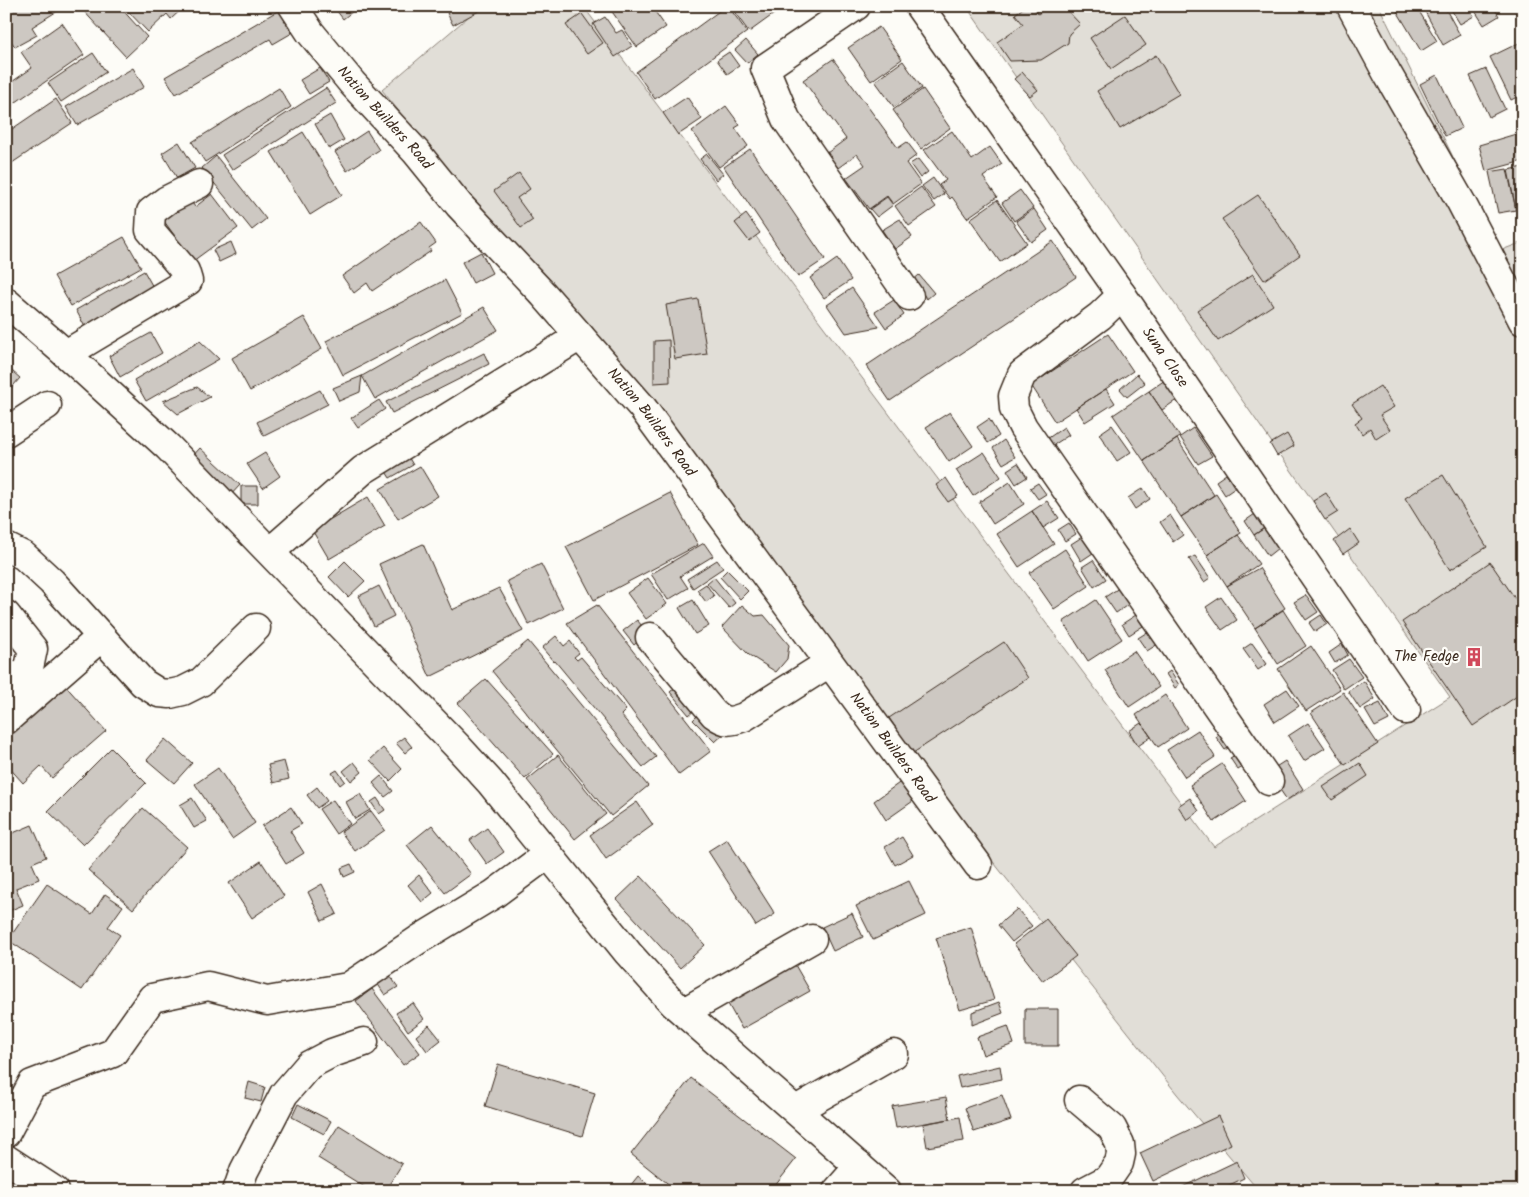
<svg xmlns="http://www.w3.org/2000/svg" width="1529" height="1197" font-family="Kalam,sans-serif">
<rect width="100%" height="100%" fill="#fdfcf7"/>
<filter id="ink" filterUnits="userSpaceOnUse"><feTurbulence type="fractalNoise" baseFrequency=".02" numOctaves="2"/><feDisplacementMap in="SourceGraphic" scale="10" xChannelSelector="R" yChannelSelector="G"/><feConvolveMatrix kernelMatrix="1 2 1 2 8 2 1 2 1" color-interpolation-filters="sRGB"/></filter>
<g filter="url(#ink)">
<path fill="#e1ded7" stroke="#8e847a" d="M481 6H583L1214 847 1450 697 966 6H1379L1499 251 1523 242V1191H1259L1177 1094 382 90Z"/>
<path fill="#cdc8c2" stroke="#3b2a1e" d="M6 6H56L59 10 32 27 37 35 15 47 6 33Z
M79 6H119L147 37 126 57Z
M123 6H185L171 19 167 14 148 32Z
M333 6H359L343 19Z
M460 6H488L453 25 447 13Z
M608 6H651L666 27 637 47Z
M726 6H728L747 32 655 99 636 72Z
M730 6H785L749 32Z
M1026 6H1032L1038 14 1048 6 1064 7 1080 24 1069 34 1068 43 1041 60 1010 61 997 42 1023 24 1015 14Z
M1394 6H1416L1437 41 1421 51Z
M1422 6H1444L1460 35 1443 45Z
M1449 6H1468L1474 16 1460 24Z
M1472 6H1493L1499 16 1484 25Z
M279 10 292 33 273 44 270 39 176 94 165 77Z
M582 14 603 43 587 54 566 25Z
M1125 15 1146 45 1111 69 1090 38Z
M605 17 616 33 622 30 632 46 615 57 593 24Z
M62 23 84 55 6 109V86L32 68 21 52Z
M879 27 902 59 871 81 848 48Z
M746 40 758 54 747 63 735 50Z
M1523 41V94L1511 100 1490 57Z
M729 52 739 66 727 74 717 60Z
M93 53 106 72 61 102 48 83Z
M1156 55 1179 94 1120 129 1097 91Z
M833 59 898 148 907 142 917 155 906 163 921 184 893 204 887 196 869 209 846 178 865 165 857 154 838 168 827 153 846 139 803 80Z
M903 61 922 88 894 107 875 81Z
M133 68 144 87 77 125 66 107Z
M320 68 329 82 309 94 300 80Z
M1486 69 1505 109 1489 117 1470 76Z
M1022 72 1038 90 1030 96 1014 79Z
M1437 75 1462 128 1445 136 1420 84Z
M279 88 291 107 205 162 192 142Z
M326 88 336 103 232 170 222 155Z
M923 89 950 128 921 149 893 110Z
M687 97 702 119 678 135 663 113Z
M56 99 72 123 6 167V133Z
M726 106 740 125 735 128 748 146 719 167 692 131Z
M330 115 344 140 329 149 315 124Z
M367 131 379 150 347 171 335 152Z
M952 131 972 160 990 147 1002 164 983 177 997 197 967 218 952 197 950 199 939 185 946 180 924 150Z
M303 132 342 195 310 215 271 152Z
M1516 134 1519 139 1523 161 1486 171 1479 145Z
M179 142 195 168 177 178 162 153Z
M750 149 825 259 798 277 724 167Z
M707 154 723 174 716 180 700 159Z
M216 156 266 219 252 230 202 168Z
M918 159 928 172 920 178 910 164Z
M1523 167V209L1516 210 1508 170Z
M1507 169 1516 210 1498 213 1489 172Z
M519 173 530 189 517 198 533 220 521 228 494 191Z
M933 178 944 194 934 201 922 186Z
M921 187 936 207 909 226 895 206Z
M1020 190 1033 208 1014 221 1002 203Z
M212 194 238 228 193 261 161 217 188 197 195 207Z
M1258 195 1300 255 1264 280 1222 219Z
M887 197 893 205 877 217 870 209Z
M997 200 1027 243 1000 262 970 219Z
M1034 209 1048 230 1031 242 1016 221Z
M746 214 760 233 749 241 735 223Z
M900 219 912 237 895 249 882 230Z
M421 222 436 243 429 248 431 251 372 291 367 283 354 293 342 276Z
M124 237 141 267 71 306 54 276Z
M1053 241 1076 277 890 401 866 366Z
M231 242 236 254 219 262 213 250Z
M481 252 492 273 473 283 462 262Z
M837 259 851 280 824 298 810 278Z
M144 271 154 289 85 327 76 310Z
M1253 274 1273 305 1218 341 1197 310Z
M919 275 934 293 927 299 912 281Z
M445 280 462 313 343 375 326 341Z
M852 288 879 327 846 333 827 305Z
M698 299 707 354 675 359 666 305Z
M894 300 904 315 886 328 875 312Z
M484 307 498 330 375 399 362 376Z
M304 317 322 349 250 391 232 358Z
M151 333 162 353 120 377 109 356Z
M1108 334 1133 371 1055 422 1031 385Z
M669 340 670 382 654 383V341Z
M200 341 219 359 146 401 134 380Z
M484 353 489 364 392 413 386 402Z
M6 366 20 378 6 394Z
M1137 374 1145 383 1127 397 1120 389Z
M362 376 360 392 339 401 333 388Z
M1165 380 1178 399 1162 410 1149 391Z
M1380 386 1394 407 1380 415 1390 430 1376 439 1370 428 1362 434 1355 423 1362 418 1352 404Z
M197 387 210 397 178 414 163 401Z
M1106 389 1115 403 1085 422 1076 408Z
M320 390 328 404 264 436 257 422Z
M1149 391 1180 437 1144 461 1113 415Z
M379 400 385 409 358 428 351 418Z
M950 412 973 446 949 462 926 427Z
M989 419 999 436 988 443 977 427Z
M1112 425 1131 452 1117 461 1099 434Z
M1064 427 1069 435 1052 446 1047 439Z
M1193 428 1212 456 1198 464 1180 437Z
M1287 434 1294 446 1277 456 1270 444Z
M1177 439 1214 495 1181 517 1144 461Z
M1004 440 1015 457 1003 464 993 448Z
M200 448 240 485 229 497 189 460Z
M984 452 1001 477 973 496 956 470Z
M265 453 280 476 263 488 247 464Z
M406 453 413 465 390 478 383 467Z
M1018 463 1027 477 1016 484 1007 470Z
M420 466 438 496 398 519 380 489Z
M1226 474 1235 488 1225 495 1216 481Z
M1443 475 1487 547 1450 570 1405 498Z
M946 478 958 496 948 502 936 485Z
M1010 482 1024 504 993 524 979 502Z
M1038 483 1046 494 1038 499 1030 488Z
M241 486H258V504H241Z
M1143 488 1150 499 1135 509 1128 498Z
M670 493 698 545 594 600 566 547Z
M1326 493 1338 512 1325 520 1313 501Z
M1216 494 1241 533 1207 555 1181 517Z
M368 497 385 526 329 559 312 530Z
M1047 501 1059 518 1043 528 1032 511Z
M1032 511 1054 544 1019 567 997 534Z
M1255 514 1264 528 1254 535 1245 521Z
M1170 515 1183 535 1173 542 1160 522Z
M1069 523 1076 534 1065 541 1058 530Z
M1265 528 1278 548 1268 556 1254 535Z
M1350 529 1359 543 1343 554 1334 541Z
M1238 535 1259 564 1227 586 1207 555Z
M1082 537 1093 553 1081 561 1071 544Z
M704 543 713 556 680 576 688 588 668 600 651 574Z
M423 544 452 610 499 588 523 631 430 677 379 564Z
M1065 549 1089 586 1054 609 1029 573Z
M1195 556 1210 578 1204 582 1189 559Z
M717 560 723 568 693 588 687 579Z
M1093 560 1106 579 1094 587 1082 567Z
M345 561 365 581 348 597 329 577Z
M1490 562 1523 610V692L1473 726 1402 622Z
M541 564 563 608 529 625 507 581Z
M1259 568 1285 608 1255 628 1227 586Z
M727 570 748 591 740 599 720 577Z
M714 577 735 603 729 608 707 583Z
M648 578 667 604 646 619 627 593Z
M706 584 714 596 706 602 697 590Z
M379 586 394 616 374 626 359 596Z
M1119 588 1129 604 1116 613 1105 597Z
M1306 595 1318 612 1306 620 1294 602Z
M1221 597 1237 620 1222 630 1206 607Z
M693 600 709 626 695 634 679 608Z
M1096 600 1122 639 1088 661 1063 622Z
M597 605 711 751 679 775 567 623Z
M742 605 755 616 764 615 789 645 787 659 776 672 749 655 722 627Z
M1283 610 1306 646 1278 664 1255 628Z
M1136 615 1143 626 1129 635 1122 624Z
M1321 615 1327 624 1315 632 1309 623Z
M637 620 648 633 634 645 623 631Z
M1149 631 1158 644 1147 651 1138 638Z
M556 636 564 646 570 641 579 653 574 657 577 660 581 657 626 710 621 715 656 757 643 767 555 661 554 662 542 648Z
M528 641 648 786 611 816 492 671Z
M1004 642 1028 678 913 753 889 718Z
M1252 643 1267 664 1258 670 1243 649Z
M1342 644 1348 655 1335 663 1329 653Z
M1311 646 1340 689 1306 711 1278 669Z
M1134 651 1159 687 1129 707 1105 670Z
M1349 659 1362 677 1344 689 1332 670Z
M1170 671 1179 685 1175 688 1166 674Z
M486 679 553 754 525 779 458 703Z
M683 681 702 704 689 715 670 692Z
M1364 681 1375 699 1360 709 1348 691Z
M62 682 106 731 52 778 41 766 23 783 6 764V731Z
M1287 689 1299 706 1275 722 1264 704Z
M1343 692 1378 744 1345 765 1311 713Z
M1165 695 1187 728 1158 747 1136 715Z
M1380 703 1389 720 1375 727 1365 710Z
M705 708 727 731 715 742 693 720Z
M1141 723 1151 737 1138 746 1129 731Z
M1308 723 1325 748 1304 761 1288 736Z
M1198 730 1215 757 1185 777 1167 750Z
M1225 731 1234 744 1225 750 1216 737Z
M404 737 412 747 405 753 396 743Z
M165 739 192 763 174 783 147 760Z
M111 748 146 783 83 845 48 811Z
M383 748 402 769 390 781 370 760Z
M1240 752 1247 764 1238 770 1230 758Z
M558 755 606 814 575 839 527 780Z
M284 761 289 779 273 783 268 765Z
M1285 761 1303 789 1287 800 1268 772Z
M354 762 362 772 351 781 343 771Z
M1360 763 1368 776 1332 800 1323 787Z
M1222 764 1246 801 1214 822 1190 785Z
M218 768 255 823 232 839 195 784Z
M337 770 345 781 340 785 332 773Z
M381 776 393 791 385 797 373 783Z
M902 781 916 799 886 820 874 801Z
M317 787 327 801 317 808 307 795Z
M360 794 370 810 355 819 346 802Z
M192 798 207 821 194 828 180 805Z
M377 798 385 810 379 814 371 802Z
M1190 798 1199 811 1187 820 1178 806Z
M333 800 350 824 336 834 319 809Z
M637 802 653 825 606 859 590 835Z
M291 807 302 824 290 831 304 853 286 864 262 826Z
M143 808 187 847 133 909 88 870Z
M371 811 385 830 355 851 341 832Z
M32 825 46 857 32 863 39 879 16 888 23 905 6 912V836Z
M432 825 471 874 445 893 407 845Z
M487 828 504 852 487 864 470 840Z
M902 837 913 855 895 865 885 847Z
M727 839 775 914 756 926 708 851Z
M261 861 284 896 252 918 229 883Z
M351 864 355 872 344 877 341 868Z
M419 875 433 893 422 902 408 885Z
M641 876 705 945 680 968 617 899Z
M909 881 926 915 873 940 856 906Z
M47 884 92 914 105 894 123 906 108 927 120 935 82 990 8 940Z
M322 884 337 914 322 921 308 892Z
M1017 909 1032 926 1012 942 998 925Z
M852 913 863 937 833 951 822 927Z
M1046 919 1076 956 1043 981 1014 944Z
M971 927 994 1000 960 1010 936 938Z
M791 958 810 991 742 1029 723 995Z
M385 969 398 987 385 995 373 977Z
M372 989 420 1053 403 1065 356 1001Z
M999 1002 1003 1013 972 1025V1012Z
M413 1003 424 1019 408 1031 396 1013Z
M1025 1009H1058V1046H1025Z
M429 1025 441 1040 427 1051 416 1036Z
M1008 1026 1014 1044 983 1055 977 1037Z
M498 1064 595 1093 582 1136 485 1106Z
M1000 1066 1002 1079 960 1088 957 1076Z
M691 1078 796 1159 771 1191H677L631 1154Z
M249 1082 265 1087 261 1102 245 1098Z
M1002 1095 1011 1120 974 1132 965 1108Z
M946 1097 950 1119 896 1128 892 1106Z
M298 1104 331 1121 324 1134 292 1117Z
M1218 1116 1231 1144 1153 1181 1140 1153Z
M960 1117 964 1141 927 1147 923 1124Z
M339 1125 402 1164 385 1191H371L318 1158Z
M1237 1161 1244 1178 1217 1191H1174Z
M638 1176 656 1191H626Z"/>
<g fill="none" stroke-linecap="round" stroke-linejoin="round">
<g stroke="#3b2a1e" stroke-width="31">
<g id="minor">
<path id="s1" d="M293 6 310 32 352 83 416 152 459 205 544 295 642 407 978 865"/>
<path d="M856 6 765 68 786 119 909 296"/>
<path id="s2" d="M919 6 1122 295 1406 710"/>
<path d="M1351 6 1387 73 1461 202 1523 321"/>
<path d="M1122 295 1100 316 1022 374 1013 396 1014 409 1023 427 1043 456 1269 781"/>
<path d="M6 302 66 354 168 447 457 746 490 782 628 953 673 1003 887 1191"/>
<path d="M66 354 188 281 185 271 150 230 151 212 167 200 199 184"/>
<path d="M6 432 47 405"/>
<path d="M6 547 24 556 52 582 143 683 159 693 170 694 183 691 201 682 256 628"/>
<path d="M271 551 363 470 580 336"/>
<path d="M6 615 33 649 29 668 6 687"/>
<path d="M650 637 714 714C726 723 730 722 744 717L829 663"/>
<path d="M6 720 101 637"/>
<path d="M684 1012 812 939"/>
<path d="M1079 1100 1112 1128 1120 1144 1121 1154 1119 1163 1108 1179 1085 1191"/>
<path d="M796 1110 894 1054"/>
<path d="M6 1133 32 1084 113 1053 152 998 208 986 267 1001 348 987 418 940 494 894 548 854"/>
<path d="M6 1159 55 1191"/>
<path d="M237 1191 244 1171 284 1094 309 1065 332 1053 364 1042"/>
<path d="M837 1191 859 1166"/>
</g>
</g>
<use href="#minor" stroke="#fdfcf7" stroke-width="28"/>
</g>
</g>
<defs>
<g id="building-bare" transform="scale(1.5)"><path d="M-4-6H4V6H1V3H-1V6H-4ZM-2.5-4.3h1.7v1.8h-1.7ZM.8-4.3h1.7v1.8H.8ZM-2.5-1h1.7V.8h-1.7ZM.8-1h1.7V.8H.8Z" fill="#d1495b" stroke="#fdfcf7" stroke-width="2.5" paint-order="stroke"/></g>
</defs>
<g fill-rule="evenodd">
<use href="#building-bare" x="1474" y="657"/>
</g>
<g text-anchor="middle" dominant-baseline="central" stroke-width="4.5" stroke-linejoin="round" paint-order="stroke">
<g font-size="15" fill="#3b2a1e" stroke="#fdfcf7">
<text stroke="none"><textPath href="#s1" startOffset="145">Nation Builders Road</textPath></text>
<text stroke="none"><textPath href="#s2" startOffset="429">Suna Close</textPath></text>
<text stroke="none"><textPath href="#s1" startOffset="550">Nation Builders Road</textPath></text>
<text stroke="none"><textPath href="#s1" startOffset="955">Nation Builders Road</textPath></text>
</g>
<g font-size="15" fill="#3b2a1e" stroke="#fdfcf7" text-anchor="end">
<text x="1459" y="657">The Fedge</text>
</g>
</g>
<rect width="1529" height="1197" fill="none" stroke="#fdfcf7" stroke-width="25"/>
<rect x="12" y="12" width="1504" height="1172" fill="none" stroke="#3b2a1e" stroke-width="2" filter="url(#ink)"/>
</svg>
